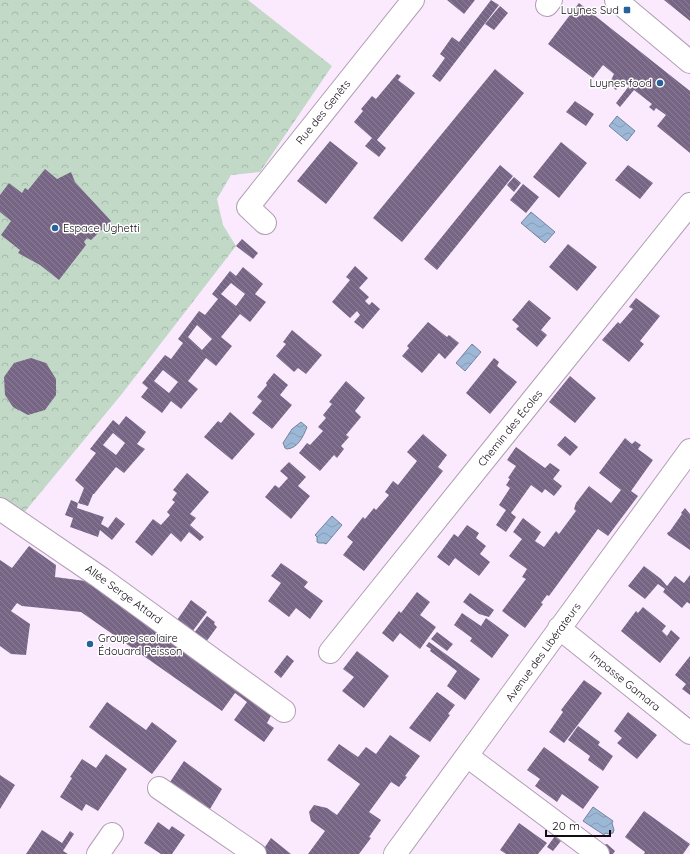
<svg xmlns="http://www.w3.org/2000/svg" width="690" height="854" font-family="Quicksand,sans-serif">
<defs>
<pattern id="park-crowns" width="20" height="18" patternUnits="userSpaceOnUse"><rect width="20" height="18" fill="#c1d9c6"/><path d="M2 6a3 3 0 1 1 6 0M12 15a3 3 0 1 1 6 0" fill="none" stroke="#a5b9a9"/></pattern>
<pattern id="water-waves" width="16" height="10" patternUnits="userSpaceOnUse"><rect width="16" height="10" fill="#9db8d6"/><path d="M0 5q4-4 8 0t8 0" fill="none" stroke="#869db7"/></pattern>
<pattern id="building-back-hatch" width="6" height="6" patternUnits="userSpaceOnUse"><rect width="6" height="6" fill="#766585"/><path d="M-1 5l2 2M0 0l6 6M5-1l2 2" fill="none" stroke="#8a7d94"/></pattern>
</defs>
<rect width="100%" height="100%" fill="#fbeafe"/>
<path fill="url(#park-crowns)" d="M0 0H248L332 66 260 172 231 175 217 199 223 225 236 246 121 395 23 514 0 498Z"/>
<path fill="url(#water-waves)" stroke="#73849c" d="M617 116 635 131 627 141 609 126Z
M531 212 555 232 545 243 521 223Z
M472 344 481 352 465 371 456 363Z
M301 422 307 427C303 437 298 448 287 449L285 448 283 443 292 429Z
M332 516 342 525 326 544 324 543H319L317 542V537L315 535Z
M593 807 613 821 612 823 614 830 613 833 609 834 605 833 604 835 583 821Z"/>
<path fill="url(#building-back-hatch)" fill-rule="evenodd" d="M447 0H475L464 14Z
M491 0 499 5 440 82 432 76 445 58 440 54 452 37 459 42Z
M664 0H690V21Z
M579 3 690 91V153L657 126 666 115 656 108 654 111 649 107 652 104 634 90 620 107 616 103 629 86 623 81 616 90 609 84 614 74 603 65 593 78 548 44Z
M500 6 508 13 494 30 485 24Z
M495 69 524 93 402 242 373 218Z
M397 74 401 76 398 80 415 93 377 140 386 148 379 157 365 146 372 138 354 122 363 111 361 109 372 96 376 99Z
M575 101 594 114 586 126 566 112Z
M330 141 358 163 326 204 297 181Z
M561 142 587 163 559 198 533 177Z
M500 165 513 176 437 270 424 259Z
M628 165 653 183 640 199 615 180Z
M45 169 57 179 71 172 75 182 111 221 91 240 87 238 84 242 86 245 59 280 40 265 18 253 20 250 1 235 11 221 0 212V195L9 183 22 193 25 188 28 190Z
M514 177 521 183 514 192 507 185Z
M523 184 539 197 526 213 510 200Z
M242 239 258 253 253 259 236 246Z
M568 244 597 267 577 291 549 267Z
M355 266 368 278 359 288 369 297 365 301 369 305 372 302 380 309 363 329 354 322 360 315 357 311 350 318 332 302 350 280 346 277Z
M243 267 263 284 255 294 266 302 250 322 240 314 221 337 232 346 216 366 206 358 188 381 198 389 181 409 171 401 162 413 141 397 148 388 142 383 165 355 171 359 183 343 178 339 199 311 205 315 218 299 212 294 230 271 236 276ZM231 283 245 294 236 306 221 294ZM197 325 212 339 202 350 188 337ZM163 370 178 382 169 393 154 381Z
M636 298 660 316 640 341 644 344 629 362 602 340 618 322 620 324 633 309 629 307Z
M529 300 551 318 541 330 547 335 537 347 516 329 519 326 512 320Z
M428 322 447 337 449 335 459 343 445 359 439 353 422 373 402 356 409 348 407 346Z
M292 330 322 355 306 374 298 368 294 372 276 356 286 344 283 342Z
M31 358 46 363 56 379V395L45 410 28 415 13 407 5 395 4 377 14 363Z
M494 358 499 362 497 366 517 382 490 414 466 393Z
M274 373 288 385 280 395 292 405 272 429 252 413 262 401 257 397 267 385 266 383Z
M570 376 596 398 575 423 549 402Z
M346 381 365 398 355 411 361 417 346 435 349 437 341 446 344 449 337 458 334 455 320 471 299 453 307 443 310 445 323 431 318 427 326 418 323 415 332 404 329 402Z
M230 412 255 434 232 460 204 437 218 421 221 423Z
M126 416 146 432 137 444 145 449 124 473 116 467 94 494H93L88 506 78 503 84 488 75 480 96 453 90 449 113 420 119 425ZM113 433 125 443 116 455 103 445Z
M423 434 447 455 438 467 443 471 364 571 343 555 353 542 347 537 363 517 365 519 374 508 376 510 389 495 385 492 393 481 398 485 417 461 407 452Z
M565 436 578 447 570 456 557 445Z
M625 438 632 444 635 441 641 445 638 449 653 460 631 491 638 496 608 536 598 529 549 596 547 595 541 603 543 604 525 628 502 611 526 579 522 577 527 569 509 556 522 539 513 532 523 518 541 532 535 541 544 547 556 531 559 534 576 511 574 509 576 503 589 486 611 503 621 490 599 473Z
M516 447 545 468 550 463 560 470 553 479 562 486 554 496 545 489 542 493 531 485 511 513 516 517 506 532 496 525 506 510 499 505 510 488 506 485 510 479 508 478 516 466 507 460Z
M289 462 306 477 298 486 310 496 291 519 265 497 275 485 279 488 288 478 280 471Z
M187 473 209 492 190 514 196 518 190 525 204 537 200 541 189 532 181 542 171 533 152 556 135 542 153 519 161 525 170 515 167 512 175 502 172 500 177 493 173 490Z
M71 500 78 503 77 508 104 517 101 524 108 528 116 517 125 524 112 540 100 530 98 537 70 527 73 518 65 515Z
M685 508 690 514V550L668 535 667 533 670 531 682 514 681 513Z
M467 525 479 533 476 538 486 546 480 554 490 562 479 576 455 558 449 566 437 557 454 534 458 537Z
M29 546 56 565 55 577 93 582 273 712 267 723 274 728 264 742 234 720 247 702 235 693 222 711 81 612 22 606 17 603 11 611 30 624 26 655 11 654 0 646V560L12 568Z
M281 563 308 582 304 587 323 601 310 619 296 608 289 617 268 601 281 583 271 576Z
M644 566 661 579 667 586 675 576 684 583 690 575V604L687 602 682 608 663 592 665 589 658 584 645 599 628 586Z
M417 592 430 602 420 615 436 627 420 649 400 633 393 642 382 633 399 611 401 613Z
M470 593 494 610 489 617 479 614 463 602Z
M191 600 207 612 192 632 177 620Z
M643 607 666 626 662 631 667 636 671 630 680 638 660 663 621 631 636 611 638 613Z
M462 613 481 626 486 618 509 635 492 658 470 641 472 638 454 625Z
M207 616 215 622 214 624 217 627 206 642 194 633Z
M437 632 453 644 447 651 431 639Z
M429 642 480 679 465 700 447 686 457 671 430 651 431 649 426 646Z
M357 651 389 676 364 708 342 691 354 677 343 669Z
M287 655 294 661 281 678 274 672Z
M690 656V695L682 689 686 684 675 675Z
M584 680 602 693 564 743 549 732 563 712 561 710Z
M437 692 455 705 448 714 450 715 430 742 409 728Z
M107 702 146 730 152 722 177 741 152 774 89 727Z
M628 712 657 735 637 759 617 743 622 738 614 731Z
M578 726 600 742 598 745 613 756 603 771 588 760 590 756 568 740Z
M390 735 420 756 405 776 407 777 399 787 391 782 369 812 381 820 369 837 371 838 359 854H308L325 831 311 821 309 812 314 805 327 808 337 815 360 784 327 760 339 744 358 757 366 747 376 754Z
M544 747 599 787 583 809 562 794 557 802 535 786 540 779 527 770Z
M106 754 127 769 98 811 86 804 82 811 60 797 72 778 70 777 82 759 96 768Z
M184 761 222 789 210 809 170 782Z
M0 775 15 785 0 809Z
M644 811 690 844 683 854H644L645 852 625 837Z
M158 822 169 830 172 826 185 835 172 854H161L144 843Z
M519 823 547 843 538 854H506L500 850Z
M42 830 62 843 70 831 74 834 63 851 68 854H26Z
M240 830 265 847 271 838 291 854H259L234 839Z
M555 836 561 841 553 851 547 847Z
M607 844 615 851 613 854H607L598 847Z"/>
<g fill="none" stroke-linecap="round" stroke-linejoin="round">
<g stroke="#b19eb4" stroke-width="24">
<path id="minor" d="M547 5 551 0
M265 223 248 207 413 0
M0 509 101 578 284 711
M559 628 690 733
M330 652 690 204
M467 756 598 854
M159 788 255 854
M98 854 112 834
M395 854 690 450"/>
</g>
<g stroke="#b19eb4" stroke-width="24">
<path id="major" d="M616 0 690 62"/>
</g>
<use href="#minor" stroke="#fff" stroke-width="22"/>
<use href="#major" stroke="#fff" stroke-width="22"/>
</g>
<g fill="#28629a" stroke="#fff" stroke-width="1.5">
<rect x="623" y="6" width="8" height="8" rx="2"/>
<circle cx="660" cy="83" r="4"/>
<circle cx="55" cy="228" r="4"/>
<circle cx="90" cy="644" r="4"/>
</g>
<g text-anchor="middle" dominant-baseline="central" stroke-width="3" stroke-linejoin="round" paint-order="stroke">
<g font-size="11" fill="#120b13" stroke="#fff" text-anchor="end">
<text x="619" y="10">Luynes Sud</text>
<text x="652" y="83">Luynes food</text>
<text x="63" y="228" text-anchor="start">Espace Ughetti</text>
<text x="98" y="638" text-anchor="start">Groupe scolaire<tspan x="98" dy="13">Édouard Peisson</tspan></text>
</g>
<g font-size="11" fill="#120b13" stroke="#fff">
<text transform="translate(323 112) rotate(-51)">Rue des Genêts</text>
<text transform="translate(510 428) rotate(-51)">Chemin des Écoles</text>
<text transform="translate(124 594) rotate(36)">Allée Serge Attard</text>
<text transform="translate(543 652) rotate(-54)">Avenue des Libérateurs</text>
<text transform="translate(625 681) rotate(39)">Impasse Gamara</text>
</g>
</g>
<path d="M546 830v6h64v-6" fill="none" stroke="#120b13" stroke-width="2"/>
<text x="552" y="830" font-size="12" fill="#120b13" stroke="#ffffff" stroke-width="3" paint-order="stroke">20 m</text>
</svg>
